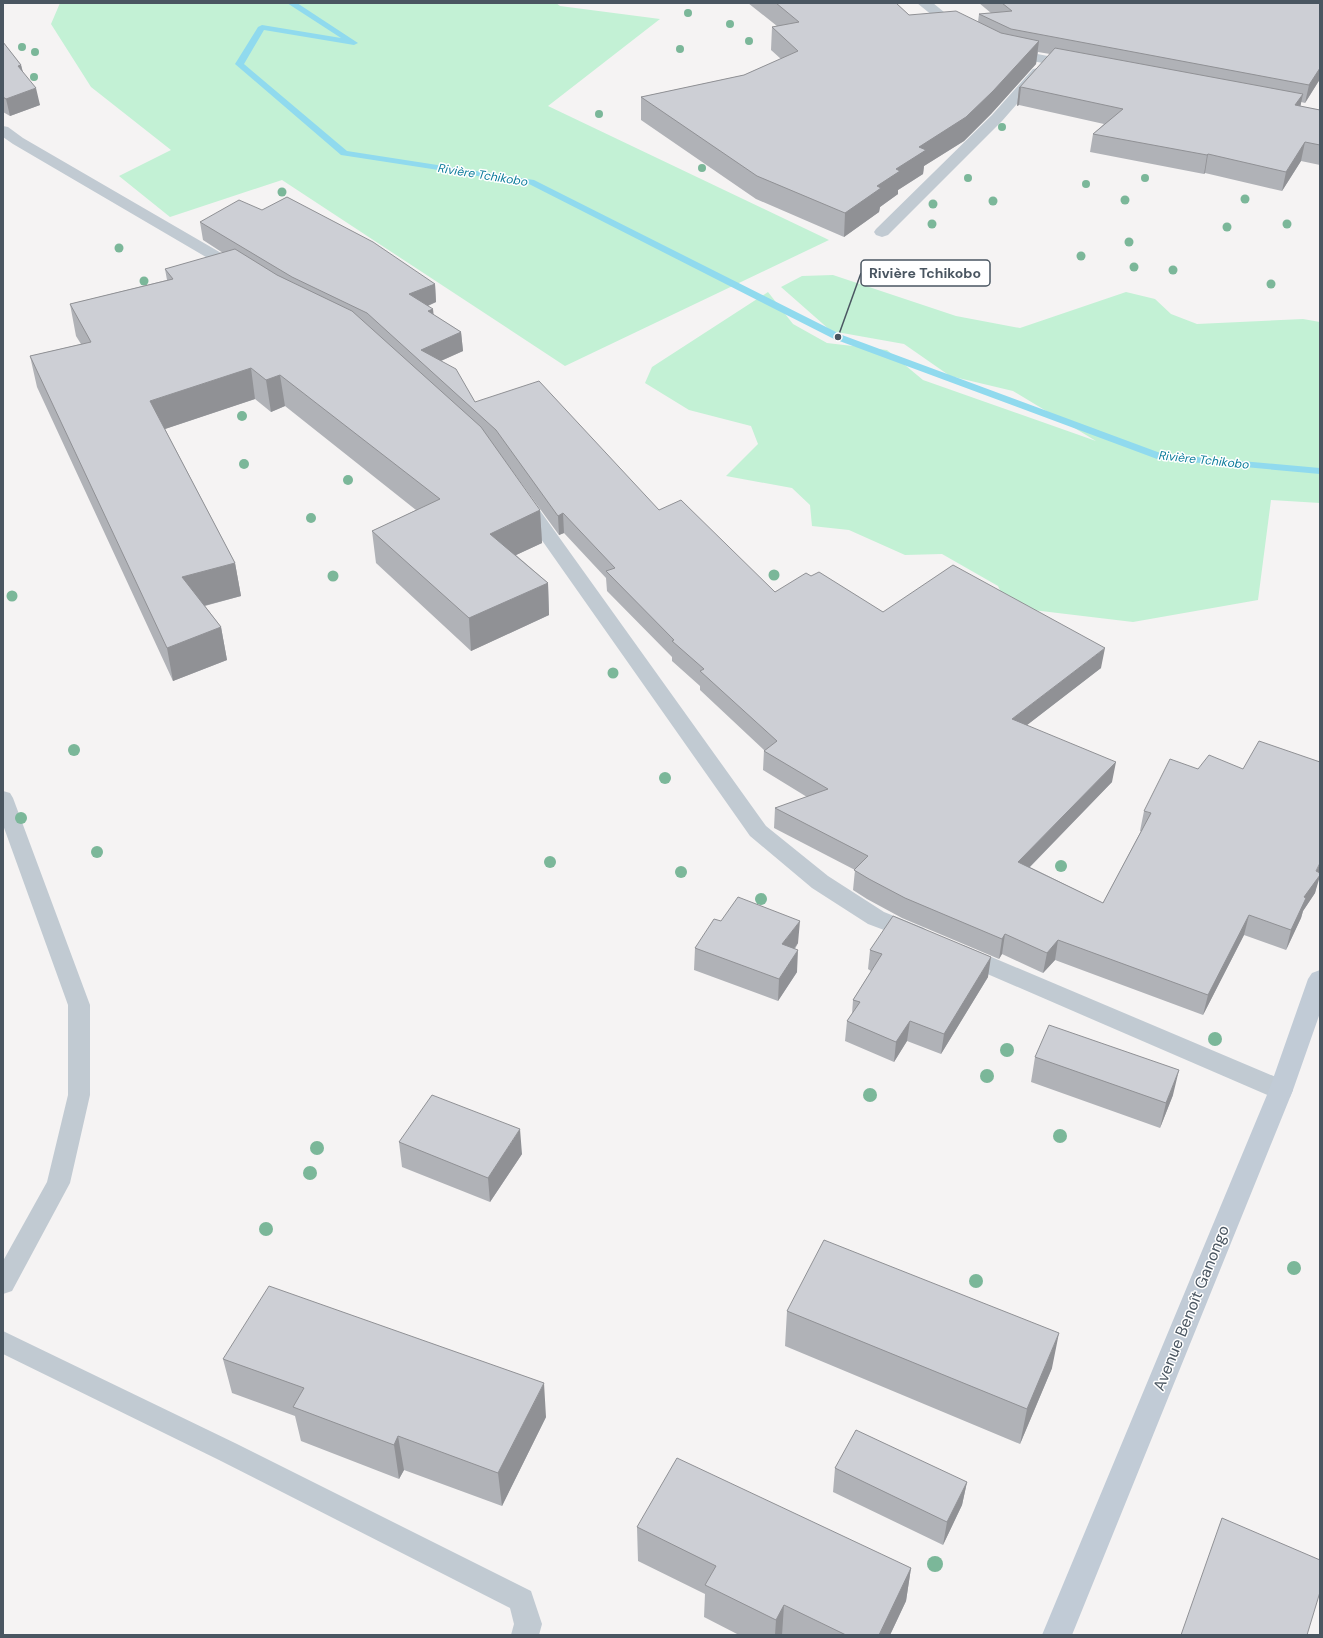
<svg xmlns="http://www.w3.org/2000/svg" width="1323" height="1638" font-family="'DM Sans',sans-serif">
<rect width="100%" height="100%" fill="#f5f3f3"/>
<path fill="#c3f1d5" d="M60 3H556L560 6 660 19 548 106 829 240 565 366 282 180 170 217 119 176 171 150 91 87 51 24Z
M833 275 956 316 1020 328 1126 292 1155 299 1171 314 1197 324 1303 319 1320 322V503L1271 500 1258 600 1133 622 1008 607 998 586 942 554 905 555 849 530 812 526 810 505 792 488 726 476 758 444 751 426 689 410 645 383 652 367 768 292 793 324 827 343 887 350 923 380 1096 441 1013 391 950 376 904 344 831 331 781 287 802 276Z"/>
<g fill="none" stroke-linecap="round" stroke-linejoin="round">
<path fill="#90daee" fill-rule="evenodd" d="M287 3H297L358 43 354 45 264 30 244 64 347 151 534 180 842 335 1163 454 1320 468V474L1157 459 834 339 529 184 341 155 235 64 258 27 262 25 341 38Z"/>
<path fill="#c1cad2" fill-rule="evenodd" d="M3 791 10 793 13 798 90 1005V1095L70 1183 12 1291 3 1294V1261L47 1182 68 1095V1005L3 825Z
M3 1331 237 1444 531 1591 542 1624 539 1635H511L514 1624 510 1608 219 1460 3 1354Z"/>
<path fill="#c1cad2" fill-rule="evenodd" d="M917 3H933L966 30 964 33H954Z
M1007 48 1073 61 1078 62 1080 65 1078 68 1073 69 1002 55 1000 52 1002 49Z
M1038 68 1043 69 1045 72 1002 121 888 235 882 237 876 235 874 232 876 229 992 115 1033 69Z
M3 126 8 127 23 138 247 268 249 271 247 274 241 276 235 274 13 144 3 137Z
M524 496 531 498 766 826 828 876 884 912 924 928 928 934 924 940 916 942 868 924 812 888 750 836 515 502 517 498Z
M963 945 1290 1083 1293 1090 1290 1097 1281 1100 1272 1097 955 960 951 954 955 948Z"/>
<path fill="#c1cbd6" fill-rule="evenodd" d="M1320 970V1013L1293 1090 1072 1635H1042L1269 1090 1308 979 1312 973Z"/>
</g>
<g fill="#7bb799">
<circle cx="688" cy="13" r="4"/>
<circle cx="730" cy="24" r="4"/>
<circle cx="749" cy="41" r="4"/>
<circle cx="22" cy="47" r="4"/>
<circle cx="680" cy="49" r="4"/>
<circle cx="35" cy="52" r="4"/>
<circle cx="34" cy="77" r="4"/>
<circle cx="599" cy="114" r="4"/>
<circle cx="1002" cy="127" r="4"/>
<circle cx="702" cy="168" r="4"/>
<circle cx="968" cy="178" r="4"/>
<circle cx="1145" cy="178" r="4"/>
<circle cx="1086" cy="184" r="4"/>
<circle cx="282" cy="192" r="4.5"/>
<circle cx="1245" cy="199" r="4.5"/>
<circle cx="1125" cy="200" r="4.5"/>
<circle cx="993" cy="201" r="4.5"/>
<circle cx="933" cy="204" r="4.5"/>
<circle cx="932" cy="224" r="4.5"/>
<circle cx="1287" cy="224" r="4.5"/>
<circle cx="1227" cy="227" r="4.5"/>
<circle cx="1129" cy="242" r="4.5"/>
<circle cx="119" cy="248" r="4.5"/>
<circle cx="1081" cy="256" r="4.5"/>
<circle cx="1134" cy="267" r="4.5"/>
<circle cx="1173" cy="270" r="4.5"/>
<circle cx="144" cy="281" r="4.5"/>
<circle cx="1271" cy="284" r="4.5"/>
<circle cx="242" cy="416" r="5"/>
<circle cx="244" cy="464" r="5"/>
<circle cx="348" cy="480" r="5"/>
<circle cx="311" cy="518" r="5"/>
<circle cx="774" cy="575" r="5.5"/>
<circle cx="333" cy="576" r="5.5"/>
<circle cx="12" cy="596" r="5.5"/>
<circle cx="613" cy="673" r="5.5"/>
<circle cx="74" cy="750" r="6"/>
<circle cx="665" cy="778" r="6"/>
<circle cx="21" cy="818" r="6"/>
<circle cx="97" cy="852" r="6"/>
<circle cx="550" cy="862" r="6"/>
<circle cx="1061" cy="866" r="6"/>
<circle cx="681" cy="872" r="6"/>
<circle cx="761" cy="899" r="6"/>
<circle cx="1215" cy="1039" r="7"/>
<circle cx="1007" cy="1050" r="7"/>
<circle cx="987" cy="1076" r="7"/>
<circle cx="870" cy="1095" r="7"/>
<circle cx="1060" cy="1136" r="7"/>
<circle cx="317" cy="1148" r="7"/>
<circle cx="310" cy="1173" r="7"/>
<circle cx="266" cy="1229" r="7"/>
<circle cx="1294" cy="1268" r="7"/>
<circle cx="976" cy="1281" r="7"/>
<circle cx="935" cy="1564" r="8"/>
</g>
<path fill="#b0b2b7" d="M748 3H896L909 15 978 22 979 14 991 13 979 3H1320V79L1305 103 1301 102 1300 106 1320 110V165L1301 161 1282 191 1205 173 1204 174 1090 152 1093 134 1104 124 1019 105 1017 106 1019 88 1050 54 1038 52 1036 64 991 114 964 141 924 166 923 174 898 190V194L880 207 879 212 844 237 756 199 641 120V97L744 75 781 59 771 50 772 27 777 26Z
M3 42 21 65 23 72 40 105 10 116 3 112Z
M200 222 435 284 436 302 428 306 434 315 461 332 463 351 441 361 475 402 659 510 775 592 811 576 883 612 1101 668 1027 725 1112 782 1030 867 1103 903 1141 831H1140L1144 811 1319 873 1315 893 1303 911 1301 918 1286 950 1244 935 1203 1015 1055 960 1043 973 1002 954 999 959 902 918 867 899 853 890 855 870 774 828 775 808 807 797 763 770 764 750 700 690V686L672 661V657L607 591 606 578 564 533 559 535 495 447 540 510 542 543 516 555 548 583 549 615 471 651 376 563 372 531 416 510 285 406 271 412 255 399 165 429 235 563 241 596 205 606 221 627 227 660 173 681 37 387 30 356 81 344 76 336 70 304 167 280 165 269 223 253 203 240Z
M721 921 798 943 795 949 797 972 778 1001 694 970 695 948Z
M870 950 988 977 941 1054 907 1041 894 1062 845 1041 847 1021 852 1014 853 1000 871 971 868 969Z
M1035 1057 1173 1095 1160 1128 1031 1082Z
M399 1142 522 1154 490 1202 402 1167Z
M787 1311 1052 1368 1020 1444 785 1346Z
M223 1359 546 1417 502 1506 404 1470 399 1479 301 1441 295 1416 232 1393Z
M835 1468 967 1482 962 1505 943 1545 833 1492Z
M637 1527 911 1568 906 1601 890 1635H739L704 1617 705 1594 638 1561Z"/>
<path fill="#909195" d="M1039 41 1036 64 991 114 964 141 924 166 923 174 898 190V194L880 207 879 212 844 237 845 213 877 186 919 147Z
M21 65 25 82 18 66Z
M1320 68V79L1305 103 1309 85Z
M1021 87 1019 105 1017 106 1019 88Z
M36 88 40 105 10 116 6 99Z
M1303 94 1299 113 1295 105Z
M1305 142 1301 161 1282 191 1286 172Z
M1208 154 1205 173 1204 174 1207 155Z
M435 284 436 302 411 313 409 294Z
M433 309 435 327 428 311Z
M461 332 463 351 427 367 421 350Z
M251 368 255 399 156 432 150 401Z
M280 375 285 406 271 412 266 380Z
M540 510 542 543 492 566 490 534Z
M563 513 564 533 559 535 558 516Z
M235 563 241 596 188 610 182 577Z
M548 583 549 615 471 651 469 618Z
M221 627 227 660 173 681 167 648Z
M1105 648 1101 668 1009 739 1012 719Z
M1116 762 1112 782 1015 882 1018 862Z
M1320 863V872L1315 881 1320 875V876L1315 893 1303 911 1301 918 1286 950 1291 930 1304 897Z
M1249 915 1244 935 1203 1015 1208 995Z
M800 921 798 943 781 966 782 944Z
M1005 934 1002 954 999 959 1002 939Z
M1058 940 1055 960 1043 973 1047 953Z
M798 950 797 972 778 1001 779 979Z
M991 957 988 977 941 1054 944 1034Z
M910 1021 907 1041 894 1062 896 1042Z
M1179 1070 1173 1095 1160 1128 1166 1103Z
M520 1129 522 1154 490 1202 488 1178Z
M1059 1333 1052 1368 1020 1444 1027 1409Z
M544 1383 546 1417 502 1506 498 1473Z
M398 1436 404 1470 399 1479 394 1445Z
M967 1482 962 1505 943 1545 947 1522Z
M911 1568 906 1601 890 1635H879Z
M784 1605 782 1635H775L776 1620Z"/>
<path fill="#cdcfd5" stroke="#909195" d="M776 3H896L909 15 956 11 1001 33 1039 41 993 91 966 117 919 147 926 150 896 169 900 171 877 186 881 188 845 213 757 176 641 97 744 75 798 51 772 27 799 22Z
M1002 3H1320V68L1309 85 1011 29 979 14 1012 11Z
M3 42 21 65 18 66 36 88 6 99 3 97Z
M1055 48 1303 94 1295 105 1320 110V145L1305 142 1286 172 1208 154 1207 155 1093 134 1123 109 1021 87 1019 88Z
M287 197 373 242 435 284 409 294 433 309 428 311 461 332 421 350 456 369 475 402 539 381 659 510 681 500 775 592 806 573 811 576 819 572 883 612 953 565 1105 648 1012 719 1116 762 1018 862 1103 903 1151 813 1144 811 1170 759 1198 769 1209 755 1243 769 1259 741 1320 762V863L1316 871 1320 873V875L1304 897 1306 898 1291 930 1249 915 1208 995 1058 940 1047 953 1005 934 1002 939 905 898 869 879 854 870 868 856 775 808 828 789 764 751 777 741 700 671 704 669 672 641 674 640 606 571 615 568 563 513 558 516 496 430 367 313 292 277 200 222 239 200 262 210Z
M235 249 277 275 352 311 481 427 540 510 490 534 548 583 469 618 372 531 440 499 280 375 266 380 251 368 150 401 235 563 182 577 221 627 167 648 30 356 91 342 70 304 173 279 165 269Z
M738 897 800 921 782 944 798 950 779 979 695 948 714 919 721 921Z
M893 916 991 957 944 1034 910 1021 896 1042 847 1021 860 1002 853 1000 882 954 870 950Z
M1049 1025 1179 1070 1166 1103 1035 1057Z
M432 1095 520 1129 488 1178 399 1142Z
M824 1240 1059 1333 1027 1409 787 1311Z
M269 1286 544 1383 498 1473 398 1436 394 1445 293 1407 304 1388 223 1359Z
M856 1430 967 1482 947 1522 835 1468Z
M677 1458 911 1568 879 1635H846L784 1605 776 1620 705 1585 716 1566 637 1527Z
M1222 1518 1320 1560V1592L1307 1635H1181Z"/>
<g text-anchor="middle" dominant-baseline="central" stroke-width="3" stroke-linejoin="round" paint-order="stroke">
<g font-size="12" font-style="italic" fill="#0c7c9b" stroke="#fff">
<text transform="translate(483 175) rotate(9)">Rivière Tchikobo</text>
<text transform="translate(1204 460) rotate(6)">Rivière Tchikobo</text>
</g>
<g font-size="16" fill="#4a5661" stroke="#fff">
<text transform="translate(1191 1308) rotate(-68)">Avenue Benoît Ganongo</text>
</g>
</g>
<path fill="none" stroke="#4a5661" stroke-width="1.5" d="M838 337L861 273"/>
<circle fill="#4a5661" stroke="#fff" stroke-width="1.5" cx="838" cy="337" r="4"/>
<rect fill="#fff" stroke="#4a5661" stroke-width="1.5" x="861" y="260" width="129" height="26" rx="4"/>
<g font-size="14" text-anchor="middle" font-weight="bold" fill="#4a5661">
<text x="925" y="278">Rivière Tchikobo</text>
</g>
<rect width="1323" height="1638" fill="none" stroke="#4a5661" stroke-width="8"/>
</svg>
